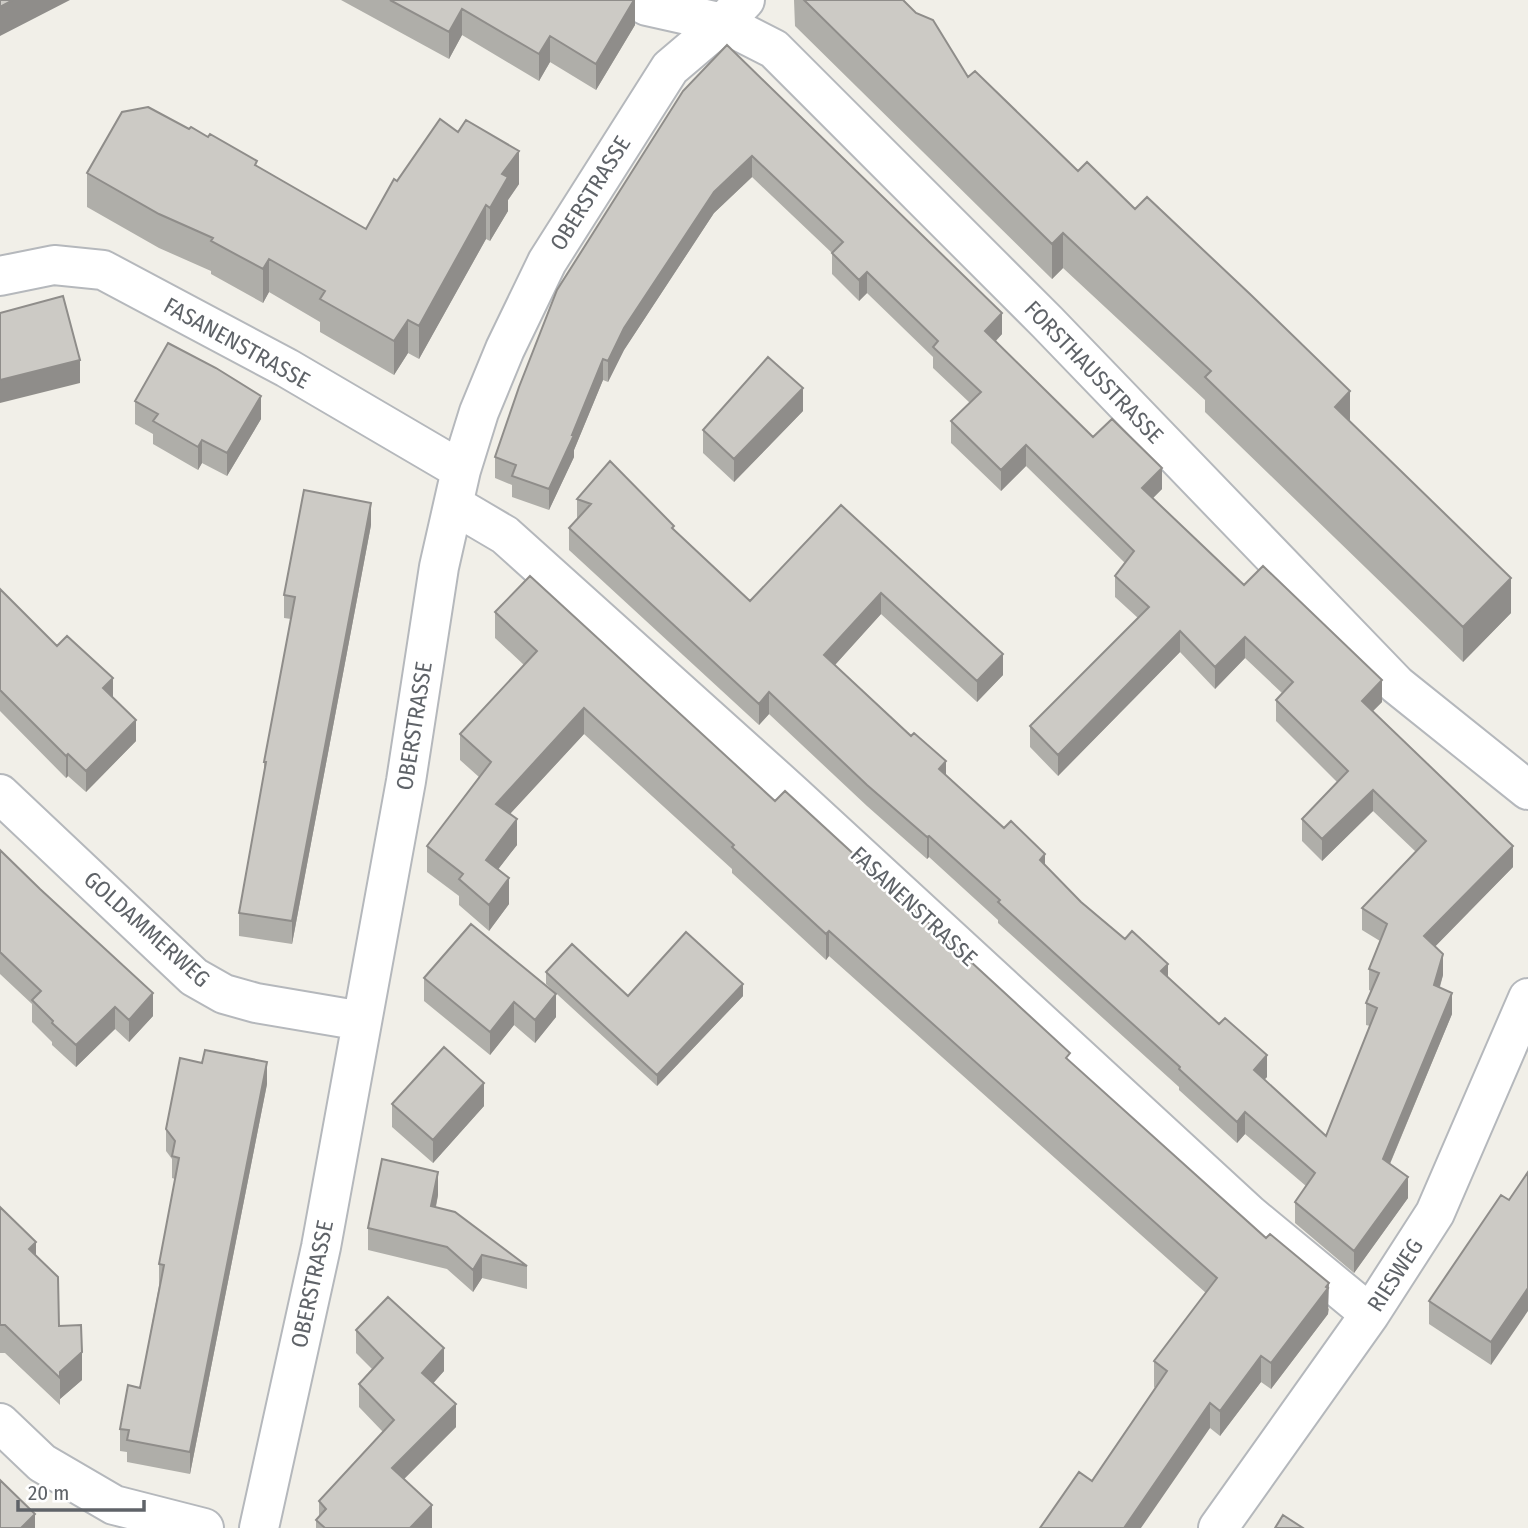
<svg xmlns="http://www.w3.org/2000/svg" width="1528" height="1528" font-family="'Fira Sans Condensed',sans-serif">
<rect width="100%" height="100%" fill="#f1efe8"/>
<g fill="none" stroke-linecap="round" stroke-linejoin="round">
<g stroke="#b5b8bc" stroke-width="42">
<path id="minor" d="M635 0 647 6 723 23 774 49 1047 322 1397 685 1528 790
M0 276 54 265 103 270 287 368 461 470
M454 505 505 535 794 795 1250 1215 1370 1314
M0 794 194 977 224 994 256 1003 362 1021
M0 1423 42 1463 114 1505 204 1528
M259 1528 321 1247 406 781 439 567 461 470 479 412 505 349 547 262 670 68 723 23 745 0
M1218 1528 1370 1314 1435 1213 1528 998"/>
</g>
<use href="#minor" stroke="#fff" stroke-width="38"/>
</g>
<path fill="#afaea9" d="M341 0H635V25L596 90 550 62 539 81 462 35 449 59Z
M794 0H904L968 77 1078 171 1350 422 1511 613 1463 662 1205 412V400L1063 268 1052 279 795 26Z
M683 91 1002 334 996 341 1093 437 1162 489 1153 498 1244 585 1382 702 1373 711 1513 867 1435 946 1443 975 1440 987 1452 1014 1390 1164 1408 1198 1354 1273 1295 1223V1202L1306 1186 1245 1134 1237 1143 1179 1090V1087L998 923V920L929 857 927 859 867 806 769 714 759 725 569 550V528L577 519V499L674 530 750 601 841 505 1003 675 977 702 881 614 835 665 946 775 1045 866 1081 902 1168 978 1267 1077 1264 1079 1326 1136 1370 1026 1366 1025V1003L1371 991 1369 990V969L1380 941 1362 930V908L1416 852 1373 811 1322 861 1302 841V819L1337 782 1276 721V700L1282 693 1245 658 1215 689 1180 652 1058 776 1030 747V726L1138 618 1115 597V576L1125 563 1026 466 1001 491 951 443V421L970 403 933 368V357L867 293 859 301 832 274V253L752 177 714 213 624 350 608 382 603 380 574 450V457L549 510 512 497V485L495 478V457Z
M257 166 366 229 397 181 519 184 508 200V211L490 241 486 239 419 359 408 353 394 375 320 332V322L269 292 263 303 211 274V271L159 248 87 207V173Z
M135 401 261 419 227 476 202 463 198 470 153 444V434L135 424Z
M803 411 734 482 703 453V430Z
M371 525 292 944 239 936V913L264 775V762L291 619 284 618V595Z
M0 589 57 646 113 698 136 741 86 792 68 776 66 778 0 711Z
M495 612 775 801 1070 1061 1329 1309 1328 1314 1271 1389 1261 1382 1220 1436 1210 1428 1092 1481 1155 1388 1154 1387V1361L1206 1293 829 956 826 960 732 873V869L584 734 510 814 517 845 498 869 509 904 489 931 459 905V896L427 872V846L479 777 460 760V734L524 665 495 638Z
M0 850 153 1016 129 1042 115 1029 76 1067 52 1045V1042L32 1022V1004L0 974Z
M471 924 556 1017 535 1043 514 1025 490 1055 424 1001V978Z
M546 972 628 996H743L657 1086 546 984Z
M267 1084 190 1474 127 1462V1452L120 1451V1429L140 1388 159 1286V1264L175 1179 172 1178V1159L166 1151V1129Z
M392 1104 484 1106 433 1163 392 1127Z
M438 1195 436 1207 527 1266V1289L482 1278 473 1292 447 1269 368 1250V1228Z
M1509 1200 1491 1365 1429 1324V1301Z
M0 1207 36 1255 59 1326 82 1380 60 1399V1405L5 1353H0Z
M356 1330 444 1371 433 1383 456 1427 404 1479 432 1528H316V1520L319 1517V1501L383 1432 359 1407V1384L372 1369 356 1353Z"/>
<path fill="#8f8d8a" d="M13 0H70L0 36V7Z
M634 0H635V25L596 90V64Z
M462 9V35L449 59V32Z
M550 36V62L539 81V54Z
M519 151V184L508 200V211L490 241V208L502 174Z
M752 156V177L714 213 624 350 608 382V361L624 328 714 192Z
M486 205V239L419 359V326Z
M1063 233V268L1052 279V244Z
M269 259V292L263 303V269Z
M867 272V293L859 301V280Z
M1002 313V334L985 352V331Z
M408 320V353L394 375V341Z
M603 359V380L574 450V457L549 510V489Z
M80 360V383L0 403V380Z
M803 388V411L734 482V459Z
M1350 391V426L1335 407Z
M261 396V419L227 476V453Z
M202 440V463L198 470V447Z
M1026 445V466L1001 491V470Z
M1162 468V489L1142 509V488Z
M371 503V525L292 944V921Z
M1511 578V613L1463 662V627Z
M881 593V614L824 677V655Z
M1180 631V652L1058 776V755Z
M1245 637V658L1215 689V667Z
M1003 654V675L977 702V681Z
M113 678V699L103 688Z
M1382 680V702L1362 722V701Z
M769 692V714L759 725V704Z
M584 708V734L496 829V804Z
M136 720V741L86 792V771Z
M68 754V776L66 778V756Z
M946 761V783L939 769Z
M1373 790V811L1322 861V839Z
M517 819V845L486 885V860Z
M929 836V857L927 859V837Z
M1513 846V867L1424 958V936Z
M1045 854V875L1040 860Z
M509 878V904L489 931V905Z
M829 931V956L826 960V934Z
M1443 954V975L1434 1006V985Z
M1168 964V986L1161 971Z
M743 984V996L657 1086V1075Z
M153 993V1016L129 1042V1020Z
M1452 993V1014L1383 1180V1159Z
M556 994V1017L535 1043V1020Z
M514 1002V1025L490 1055V1032Z
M115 1007V1029L76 1067V1045Z
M1267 1055V1077L1254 1091V1070Z
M267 1062V1084L190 1474V1452Z
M484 1083V1106L433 1163V1140Z
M1245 1112V1134L1237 1143V1122Z
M438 1172V1195L431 1229V1206Z
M1408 1177V1198L1354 1273V1251Z
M36 1242V1269L29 1249Z
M482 1255V1278L473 1292V1270Z
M1329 1283 1328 1314 1271 1389V1363Z
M1528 1288V1311L1491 1365V1342Z
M444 1348V1371L422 1396V1373Z
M82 1352V1380L60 1399V1372Z
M1261 1356V1382L1220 1436V1411Z
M1210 1403V1428L1141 1528H1124Z
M456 1404V1427L392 1491V1468Z
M432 1505V1528H410Z
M35 1514V1528H21Z"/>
<path fill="#cccac5" stroke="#8f8d8a" stroke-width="2" d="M0 0H13L0 7Z
M390 0H634L596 64 550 36 539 54 462 9 449 32Z
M804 0H903L916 13 933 20 968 77 975 71 1078 171 1087 162 1135 209 1147 197 1251 295 1350 391 1335 407 1511 578 1463 627 1205 377 1211 371 1063 233 1052 244Z
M727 45 1002 313 985 331 1093 437 1112 419 1162 468 1142 488 1244 585 1263 566 1382 680 1362 701 1513 846 1424 936 1443 954 1434 985 1452 993 1383 1159 1408 1177 1354 1251 1295 1202 1315 1173 1245 1112 1237 1122 1179 1069 1180 1067 998 902 1000 900 929 836 927 837 867 785 769 692 759 704 569 528 591 504 577 499 610 461 674 526 672 528 750 601 841 505 1003 654 977 681 881 593 824 655 911 736 914 733 946 761 939 769 1004 828 1011 821 1045 854 1040 860 1081 902 1125 939 1132 931 1168 964 1161 971 1219 1024 1225 1018 1267 1055 1254 1070 1326 1136 1377 1008 1366 1003 1379 973 1369 969 1387 924 1362 908 1426 841 1373 790 1322 839 1302 819 1348 771 1276 700 1293 682 1245 637 1215 667 1180 631 1058 755 1030 726 1149 607 1115 576 1134 551 1026 445 1001 470 951 421 981 392 933 347 938 341 867 272 859 280 832 253 843 242 752 156 714 192 624 328 608 361 603 359 572 435H574L549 489 512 476 516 465 495 457 519 387 557 290 683 91Z
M148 107 189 129 191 127 208 137 210 134 257 161 255 165 366 229 394 179 397 181 440 119 458 132 466 120 519 151 502 174 508 177 490 208 486 205 419 326 408 320 394 341 320 299 325 291 269 259 263 269 211 241 213 238 159 214 87 173 122 112Z
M63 296 80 360 0 380V313Z
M168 343 216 368 261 396 227 453 202 440 198 447 153 421 158 414 135 401Z
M768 357 803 388 734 459 703 430Z
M304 490 371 503 292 921 239 913 266 762H264L295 597 284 595Z
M530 576 775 801 785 791 1070 1053 1066 1058 1266 1238 1270 1234 1329 1283 1326 1287 1328 1288 1271 1363 1261 1356 1220 1411 1210 1403 1124 1528H1040L1079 1472 1092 1481 1167 1371 1154 1361 1217 1278 829 931 826 934 732 847 734 845 584 708 496 804 517 819 486 860 509 878 489 905 459 879 463 874 427 846 491 762 460 734 537 651 495 612Z
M0 589 57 646 67 636 113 678 103 688 136 720 86 771 68 754 66 756 0 690Z
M0 850 40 889 153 993 129 1020 115 1007 76 1045 52 1023 53 1021 32 1000 41 991 0 952Z
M471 924 556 994 535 1020 514 1002 490 1032 424 978Z
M686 932 743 984 657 1075 546 972 572 944 628 996Z
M444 1047 484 1083 433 1140 392 1104Z
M205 1050 267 1062 190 1452 127 1440 129 1430 120 1429 128 1385 140 1388 164 1265 159 1264 179 1158 172 1156 175 1141 166 1129 180 1058 202 1063Z
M382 1159 438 1172 431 1206 455 1212 527 1266 482 1255 473 1270 447 1247 368 1228Z
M1528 1172V1288L1491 1342 1429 1301 1501 1195 1509 1200Z
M0 1207 36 1242 29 1249 58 1277 59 1326 81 1325 82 1352 60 1372V1378L5 1325H0Z
M388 1297 444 1348 422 1373 456 1404 392 1468 432 1505 410 1528H325L316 1520 326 1509 319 1501 394 1420 359 1384 383 1358 356 1330Z
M0 1480 35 1514 21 1528H0Z
M1283 1515 1303 1528H1275Z"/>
<g text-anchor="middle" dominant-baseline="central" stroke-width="5" stroke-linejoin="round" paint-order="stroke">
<g font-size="23" fill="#5f6368" stroke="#fff">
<text transform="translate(590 193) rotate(-58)">OBERSTRASSE</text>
<text transform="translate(237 343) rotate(29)">FASANENSTRASSE</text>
<text transform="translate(1094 372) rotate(46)">FORSTHAUSSTRASSE</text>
<text transform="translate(414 726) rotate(-81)">OBERSTRASSE</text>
<text transform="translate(914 906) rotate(43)">FASANENSTRASSE</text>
<text transform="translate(147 929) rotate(42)">GOLDAMMERWEG</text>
<text transform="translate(1395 1275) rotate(-57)">RIESWEG</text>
<text transform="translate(312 1284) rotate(-78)">OBERSTRASSE</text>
</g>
</g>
<path d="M18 1500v10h126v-10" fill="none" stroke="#5f6368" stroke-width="3.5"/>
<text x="28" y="1500" font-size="21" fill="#5f6368" stroke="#ffffff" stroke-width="5" paint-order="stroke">20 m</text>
</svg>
